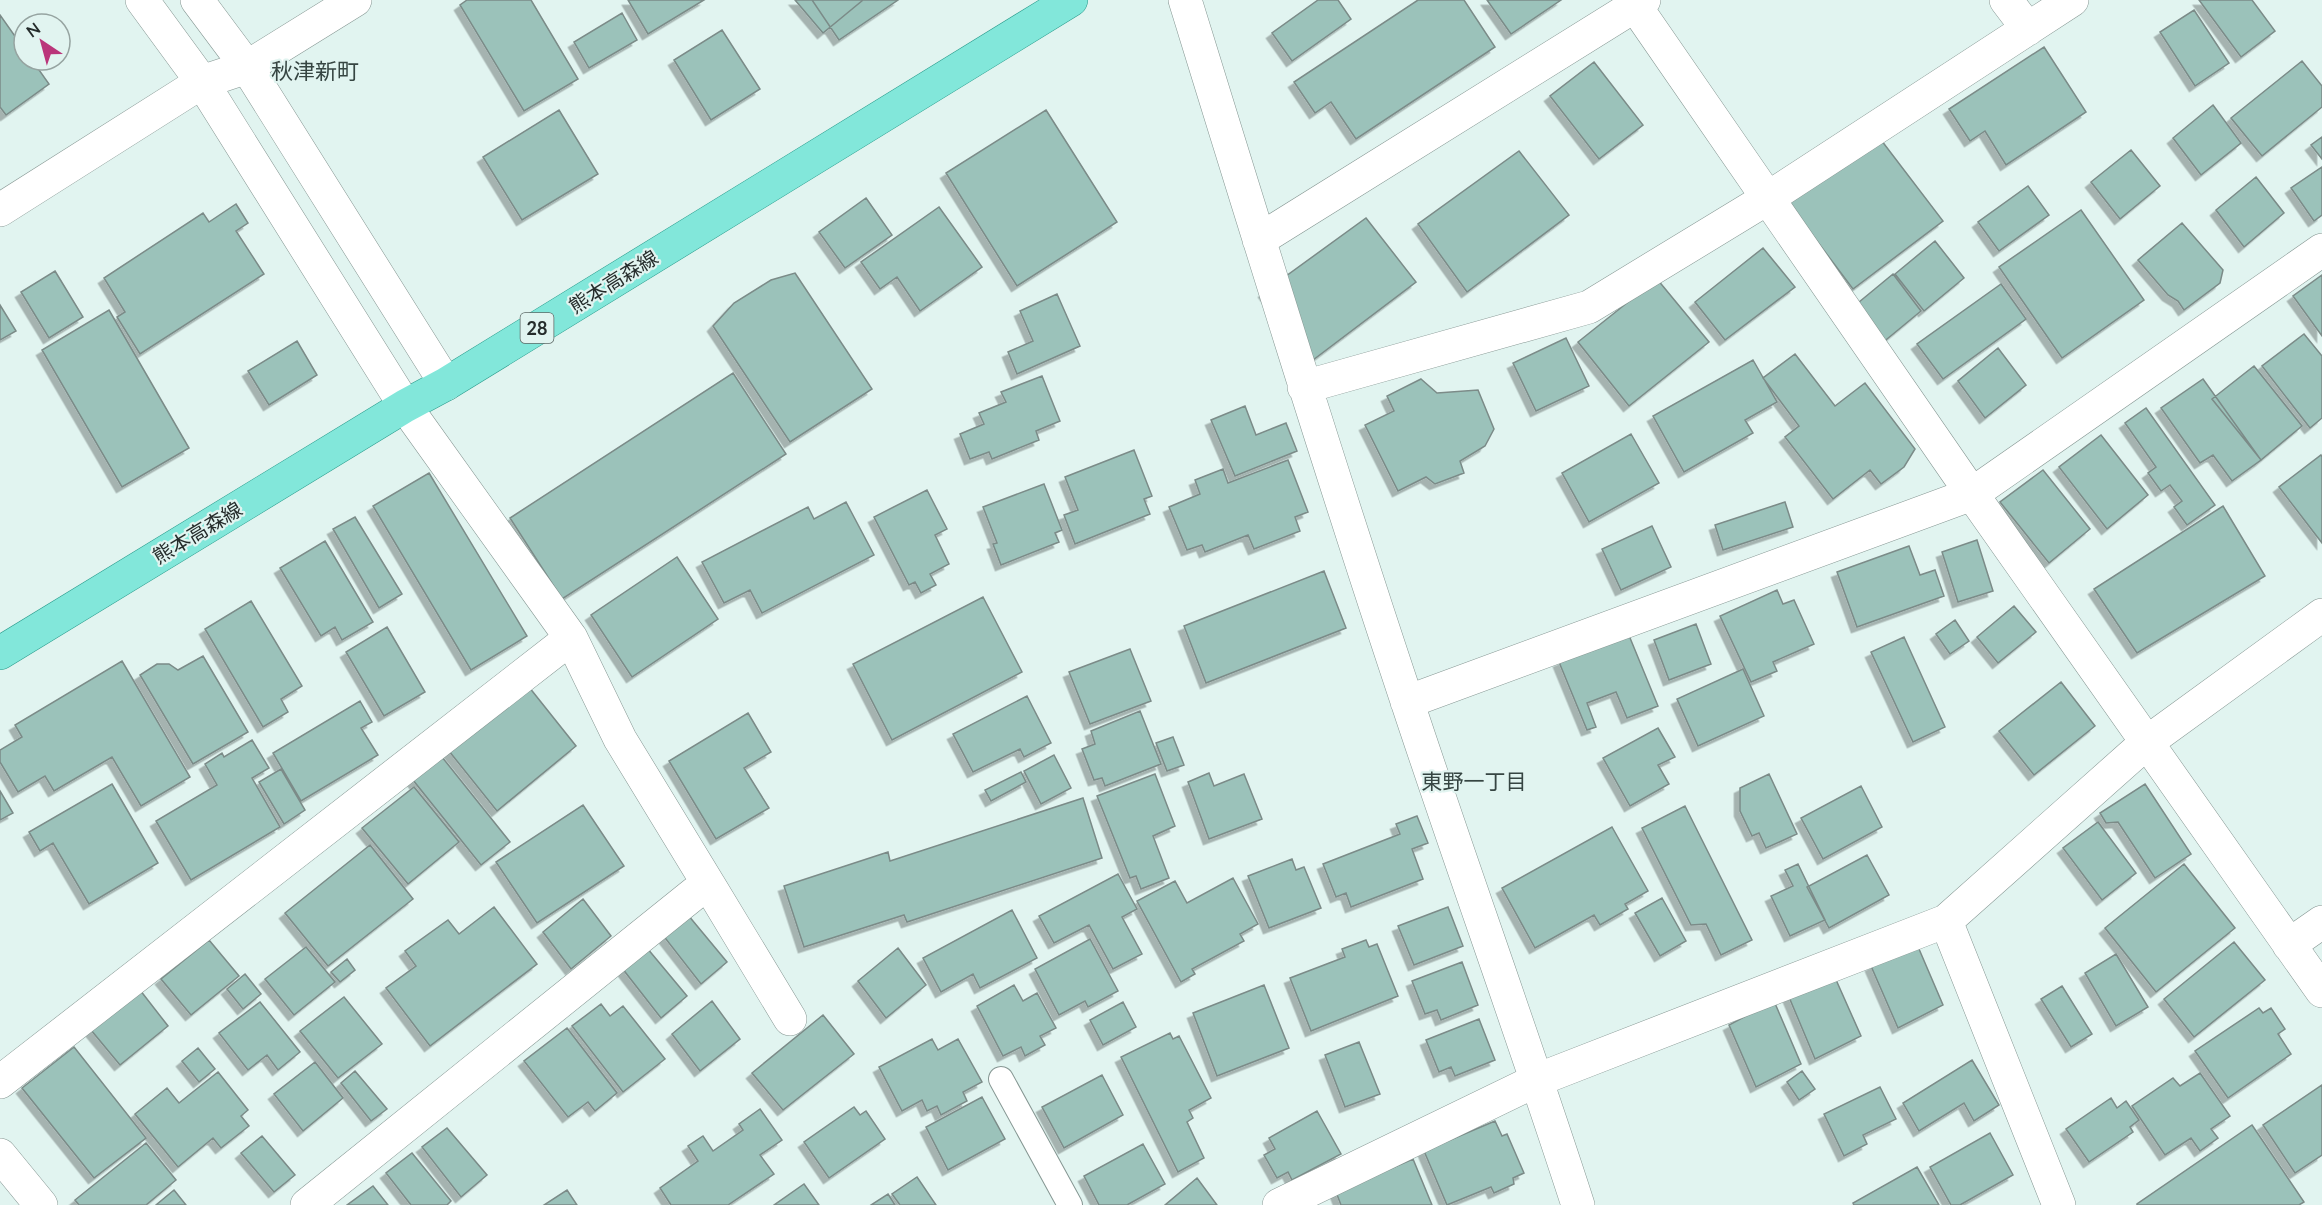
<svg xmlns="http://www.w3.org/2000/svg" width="2322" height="1205" font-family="Lato,'Noto Sans JP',sans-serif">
<defs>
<filter id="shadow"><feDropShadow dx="-5.5" dy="5.5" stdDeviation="0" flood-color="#0004"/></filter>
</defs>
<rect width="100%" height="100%" fill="#e1f4f0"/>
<path fill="#9bc2ba" stroke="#7b8b88" stroke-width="1.5" filter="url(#shadow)" d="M467 0H531L578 79 524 111 460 5Z
M628 0H704L648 34Z
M795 0H863L823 33Z
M812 0H898L839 40Z
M1318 0H1338L1351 19 1292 61 1272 33Z
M1418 0H1464L1495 47 1356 139 1331 102 1315 113 1294 82Z
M1487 0H1561L1511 34Z
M2199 0H2252L2275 31 2241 57Z
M2194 10 2229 63 2195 86 2160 32Z
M622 13 637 40 589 68 574 42Z
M0 15 24 49V60H32L49 84 6 115 0 107Z
M722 30 760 89 711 120 674 60Z
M2044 47 2086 112 2006 165 1985 131 1970 141 1949 109Z
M2302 61 2322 86V107L2262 156 2231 118Z
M1594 62 1643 125 1599 159 1550 96Z
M2213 105 2241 143 2201 175 2173 138Z
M559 110 598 174 522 220 483 157Z
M1046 110 1117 222 1017 286 946 173Z
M1875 132 1943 221 1853 289 1786 200Z
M2322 137V159L2311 145Z
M2131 150 2160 186 2120 219 2091 182Z
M1519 151 1569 215 1467 292 1418 224Z
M2322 167V215L2314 221 2291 188Z
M2256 177 2284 213 2244 247 2216 210Z
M2028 186 2049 215 1999 251 1978 222Z
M866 198 892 235 845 268 819 232Z
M236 204 248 223 236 231 264 274 140 354 117 317 125 312 104 278 203 213 209 222Z
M939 207 982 267 920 311 897 277 880 289 861 262Z
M2081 210 2144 300 2062 358 1999 267Z
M1366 218 1416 282 1313 360 1264 292Z
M2182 223 2223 270 2220 283 2184 310 2178 301 2168 295 2138 260Z
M1935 241 1964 278 1924 311 1895 274Z
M1763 248 1795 287 1725 340 1695 302Z
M55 271 83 317 49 338 21 292Z
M795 273 872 389 790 442 713 326 734 303 771 280Z
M1893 274 1921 311 1881 344 1853 307Z
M2322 275V336L2293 296Z
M1657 279 1709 342 1629 406 1578 342Z
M2001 284 2026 319 1943 379 1917 344Z
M1057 294 1080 346 1017 374 1008 352 1033 341 1020 311Z
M0 305 16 331 0 340Z
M109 310 189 448 122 487 42 350Z
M2304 334 2322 356V418L2310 428 2262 366Z
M1566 338 1589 386 1536 411 1513 363Z
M297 341 317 375 269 405 248 371Z
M1998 348 2026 385 1985 418 1958 381Z
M1795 354 1835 406 1865 383 1915 449 1904 467 1881 484 1870 470 1833 499 1785 437 1799 426 1763 378Z
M1753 360 1777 402 1745 420 1753 433 1684 472 1653 416Z
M2254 366 2302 426 2261 460 2212 399Z
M733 373 786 454 562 599 510 518Z
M1042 376 1060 421 1036 431 1039 440 992 459 989 452 970 459 960 434 984 424 979 413 1006 402 1001 392Z
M1421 379 1437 393 1478 390 1494 429 1485 446 1460 461 1464 473 1435 484 1426 477 1398 491 1365 425 1394 411 1387 396Z
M2203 379 2261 460 2232 481 2213 455 2200 463 2161 408Z
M1245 406 1256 435 1286 423 1297 451 1235 476 1211 420Z
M2146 408 2215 505 2187 525 2174 507 2182 501 2170 485 2161 491 2148 473 2156 467 2125 423Z
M1631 434 1659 483 1589 522 1562 473Z
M2101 435 2148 495 2107 529 2059 467Z
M1134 450 1152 496 1144 499 1150 514 1075 544 1064 515 1078 510 1065 477Z
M2321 455 2322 457V543L2279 487Z
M1288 460 1308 512 1295 517 1300 531 1254 549 1248 535 1205 552 1202 545 1187 550 1169 507 1200 494 1195 480 1223 469 1228 483Z
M2043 470 2090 529 2049 563 2000 502Z
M429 473 527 636 471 670 373 506Z
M1044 484 1062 530 1055 533 1059 542 1001 565 993 544 997 543 983 507Z
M927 490 947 529 935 535 949 564 930 574 936 585 921 593 915 582 909 585 874 517Z
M846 502 874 555 762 613 750 590 724 603 702 562 808 507 814 519Z
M1785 502 1793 527 1723 550 1715 525Z
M2223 506 2265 576 2137 653 2094 589Z
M355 517 402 594 379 608 333 529Z
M1652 526 1671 567 1621 590 1602 549Z
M1977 540 1993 591 1958 602 1942 552Z
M325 541 373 622 342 640 335 627 321 636 280 568Z
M1909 546 1920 575 1935 570 1944 596 1857 627 1837 572Z
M677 557 718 619 632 677 591 615Z
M1324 571 1346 628 1206 683 1184 626Z
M1777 590 1783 604 1794 600 1814 644 1773 662 1777 671 1751 682 1720 616Z
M983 597 1022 672 892 740 853 664Z
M251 601 302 686 281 699 288 712 263 727 205 629Z
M2014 606 2036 632 1998 663 1977 637Z
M1955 620 1969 641 1950 654 1936 634Z
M1696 624 1711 664 1669 680 1654 640Z
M387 627 425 692 384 716 346 652Z
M1628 633 1658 706 1627 718 1616 692 1587 703 1596 727 1587 730 1559 662Z
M1904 637 1945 727 1913 742 1871 652Z
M1130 649 1151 701 1090 724 1069 672Z
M203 656 248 732 193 764 140 675 157 664H169L178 670Z
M122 661 190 777 141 806 112 757 54 791 45 776 18 792 0 762V750L22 737 15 725Z
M1743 669 1764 716 1698 746 1677 699Z
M525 682 576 746 497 811 445 746Z
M2061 682 2095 726 2034 775 1999 731Z
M1027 696 1051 743 1024 757 1020 749 973 772 953 734Z
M360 701 372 722 361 728 378 755 301 801 273 753Z
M1140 711 1161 764 1105 786 1102 778 1094 780 1082 749 1095 744 1091 731Z
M748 713 771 752 744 768 769 808 716 839 669 761Z
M1658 728 1675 757 1658 765 1669 784 1630 806 1603 758Z
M1173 737 1184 765 1167 771 1156 743Z
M252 740 269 768 252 778 280 827 191 880 156 821 217 785 205 764 222 753 224 757Z
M1054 755 1071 788 1041 804 1024 771Z
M442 757 510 842 481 865 413 780Z
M281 769 305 810 284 824 259 782Z
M1021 772 1026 782 991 801 985 790Z
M1209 773 1214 786 1244 774 1262 819 1209 839 1188 782Z
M1155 774 1175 826 1153 836 1169 878 1141 889 1136 876 1130 878 1097 796Z
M1769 774 1797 834 1766 848 1759 833 1752 836 1740 811V788Z
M112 784 158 863 89 904 53 843 40 851 29 832Z
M2145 784 2191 854 2155 878 2118 822 2106 823 2100 813Z
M1861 786 1882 827 1823 859 1801 818Z
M414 787 459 842 408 884 362 828Z
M0 791 13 813 0 820Z
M1083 798 1102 858 907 922 904 915 804 947 784 886 888 852 890 861Z
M583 805 624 866 537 923 496 862Z
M1685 806 1752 940 1721 955 1706 924 1691 925 1642 828Z
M1417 816 1428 843 1412 849 1423 879 1351 907 1346 893 1336 897 1323 864 1400 834 1396 824Z
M2098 822 2136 873 2102 900 2063 848Z
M1612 827 1648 891 1625 904 1628 909 1600 925 1594 915 1535 948 1502 888Z
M370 845 413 899 328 966 285 913Z
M1867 855 1889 895 1829 928 1807 887Z
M1292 859 1296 870 1304 867 1321 908 1269 928 1248 876Z
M1798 864 1825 920 1790 936 1771 896 1793 886 1785 870Z
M2184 864 2235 928 2156 992 2105 928Z
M1118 874 1137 909 1122 917 1142 954 1113 969 1089 925 1054 943 1039 916Z
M1233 878 1258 924 1240 934 1244 941 1192 969 1195 974 1181 982 1137 901 1175 881 1187 903Z
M1662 898 1686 941 1660 956 1635 913Z
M583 899 611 936 571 969 543 932Z
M494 907 537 964 430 1046 386 988 416 966 405 951 448 920 459 934Z
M1448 907 1463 946 1414 965 1398 926Z
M1012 910 1037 958 980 988 973 974 941 992 923 958Z
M688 915 727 962 701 984 662 934Z
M1090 939 1118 991 1088 1007 1085 1001 1059 1015 1035 969Z
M209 940 239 976 191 1015 161 979Z
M1366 940 1369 947 1377 944 1398 996 1311 1031 1290 978 1345 957 1342 949Z
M1916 942 1943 1005 1898 1028 1871 966Z
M2234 942 2265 980 2194 1037 2164 999Z
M306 947 335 982 294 1015 265 979Z
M647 948 687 996 661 1018 622 968Z
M898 948 926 985 886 1018 858 981Z
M2116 954 2148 1007 2116 1026 2085 973Z
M347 959 355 970 340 982 331 972Z
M1462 962 1478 1005 1441 1020 1437 1010 1425 1014 1412 981Z
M1833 973 1861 1036 1815 1059 1789 997Z
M245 974 261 994 243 1009 227 989Z
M1014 985 1023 1001 1037 993 1056 1028 1040 1036 1045 1045 1025 1056 1021 1047 1003 1056 977 1006Z
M1264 985 1289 1048 1217 1076 1193 1013Z
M2062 986 2092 1034 2071 1047 2041 999Z
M140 990 168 1026 120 1065 91 1030Z
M344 997 382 1044 338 1078 300 1031Z
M712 1001 740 1039 700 1071 672 1034Z
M1774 1001 1801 1064 1756 1087 1729 1025Z
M260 1002 300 1052 278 1070 267 1055 248 1070 219 1033Z
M1123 1002 1136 1027 1103 1045 1090 1020Z
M601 1004 610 1016 623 1006 665 1059 623 1092 572 1026Z
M2259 1008 2263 1013 2271 1008 2285 1029 2278 1034 2291 1054 2228 1098 2195 1051Z
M823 1015 854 1054 783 1110 752 1073Z
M1479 1019 1495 1060 1455 1076 1451 1067 1439 1072 1426 1040Z
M567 1028 617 1093 595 1111 588 1102 568 1117 524 1061Z
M1170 1033 1173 1039 1179 1036 1211 1098 1189 1110 1193 1118 1187 1122 1204 1158 1178 1172 1121 1057Z
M932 1039 938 1050 958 1039 982 1082 963 1092 967 1101 941 1115 937 1106 927 1111 922 1100 902 1111 879 1067Z
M1359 1042 1380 1094 1345 1107 1325 1055Z
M74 1047 146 1138 94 1178 22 1088Z
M198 1048 215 1069 199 1082 182 1061Z
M1972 1060 1999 1105 1974 1121 1964 1103 1919 1131 1903 1103Z
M315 1062 343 1098 303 1131 274 1094Z
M355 1071 387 1109 371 1121 341 1083Z
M1802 1071 1815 1089 1799 1100 1787 1082Z
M218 1072 248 1110 241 1116 249 1126 221 1148 213 1138 178 1167 135 1114 167 1088 179 1103Z
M2200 1073 2230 1116 2211 1129 2218 1138 2200 1151 2191 1138 2165 1155 2132 1106 2173 1078 2180 1086Z
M1102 1075 1123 1115 1064 1148 1042 1107Z
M2322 1085V1155L2295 1173 2263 1125Z
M1880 1087 1896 1119 1863 1135 1867 1144 1844 1156 1824 1114Z
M982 1097 1005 1139 948 1170 926 1127Z
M2111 1098 2117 1108 2126 1101 2139 1120 2130 1127 2133 1132 2089 1162 2066 1129Z
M854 1107 860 1115 866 1111 885 1139 829 1178 804 1142Z
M760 1109 782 1140 760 1155 774 1174 728 1205H671L660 1188 698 1161 688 1146 703 1136 713 1151 743 1130 739 1124Z
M1317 1111 1341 1154 1292 1180 1288 1172 1277 1178 1264 1155 1275 1149 1269 1138Z
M1495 1121 1502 1136 1507 1134 1524 1173 1513 1178 1514 1184 1494 1193 1491 1187 1447 1205 1424 1151Z
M2252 1125 2304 1202 2299 1205H2137V1204Z
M447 1128 487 1175 461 1197 422 1147Z
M1990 1133 2013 1175 1960 1205H1951L1930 1167Z
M262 1136 295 1175 274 1192 241 1153Z
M146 1143 176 1180 146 1205H79L75 1200Z
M1143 1144 1165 1184 1127 1205H1099L1084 1176Z
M412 1153 451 1201 447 1205H411L386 1173Z
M1413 1159 1432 1205H1341L1336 1192Z
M1917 1167 1939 1205H1854L1853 1203Z
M917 1177 936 1205H900L892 1194Z
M1197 1178 1217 1205H1165Z
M804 1184 819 1205H774Z
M373 1186 388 1205H347Z
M174 1190 186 1205H156Z
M567 1190 577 1205H544Z
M888 1194 895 1205H871Z"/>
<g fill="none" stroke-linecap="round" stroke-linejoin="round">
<g stroke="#869793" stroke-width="26">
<path id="lane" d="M1001 1079 1070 1205"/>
</g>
<g stroke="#869793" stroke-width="34">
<path id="street" d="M1185 0C1257 233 1329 467 1406 698 1462 868 1523 1035 1578 1205
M1631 0 1972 494 2322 991
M2006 0 2028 29
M0 210 202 82 247 67 355 0
M1259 240 1644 0
M1304 387 1589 307 1768 198 2072 0
M1407 702 1972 494 2322 250
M709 885 790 1019
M1946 921 2059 1205
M2289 945 2322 922
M0 1082 571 638
M307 1205 695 893 709 885 620 739 571 638 405 406
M1279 1205 1537 1080 1946 921 2146 743 2322 615"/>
</g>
<g stroke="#869793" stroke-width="34">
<path id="secondary" d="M142 0 202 82 405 406
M197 0 247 67 446 384
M0 1155 41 1205"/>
</g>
<g stroke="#2b9b8c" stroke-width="34">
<path id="primary" d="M0 653 405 406 446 384 1071 0"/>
</g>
<use href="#lane" stroke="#fff" stroke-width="24"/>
<use href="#street" stroke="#fff" stroke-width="33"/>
<use href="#secondary" stroke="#fff" stroke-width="33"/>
<use href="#primary" stroke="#82e7da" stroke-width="33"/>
</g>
<g text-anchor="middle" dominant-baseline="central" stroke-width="4.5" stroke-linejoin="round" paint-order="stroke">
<rect fill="#e1f4f0" stroke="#5d6866" stroke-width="1.5" x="520.5" y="313" width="33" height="30" rx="4.5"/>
<g font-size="18" font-weight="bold" fill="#252c2b">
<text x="537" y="328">28</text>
</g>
<g font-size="20" fill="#252c2b" stroke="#e1f4f0">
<text transform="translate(613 281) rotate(-32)">熊本高森線</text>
<text transform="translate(197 532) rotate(-31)">熊本高森線</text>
</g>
<g font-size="21" fill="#364542" stroke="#e1f4f0">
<text x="1474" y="780">東野一丁目</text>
</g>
<g font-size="22" fill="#364542" stroke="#e1f4f0">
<text x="315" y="70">秋津新町</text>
</g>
</g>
<g transform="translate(42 42) rotate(324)"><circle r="28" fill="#e1f4f0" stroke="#96a4a1" stroke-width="1.5"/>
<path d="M0-4.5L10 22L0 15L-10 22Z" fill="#ba357a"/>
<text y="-9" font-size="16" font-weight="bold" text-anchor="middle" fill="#252c2b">N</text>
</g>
</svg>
